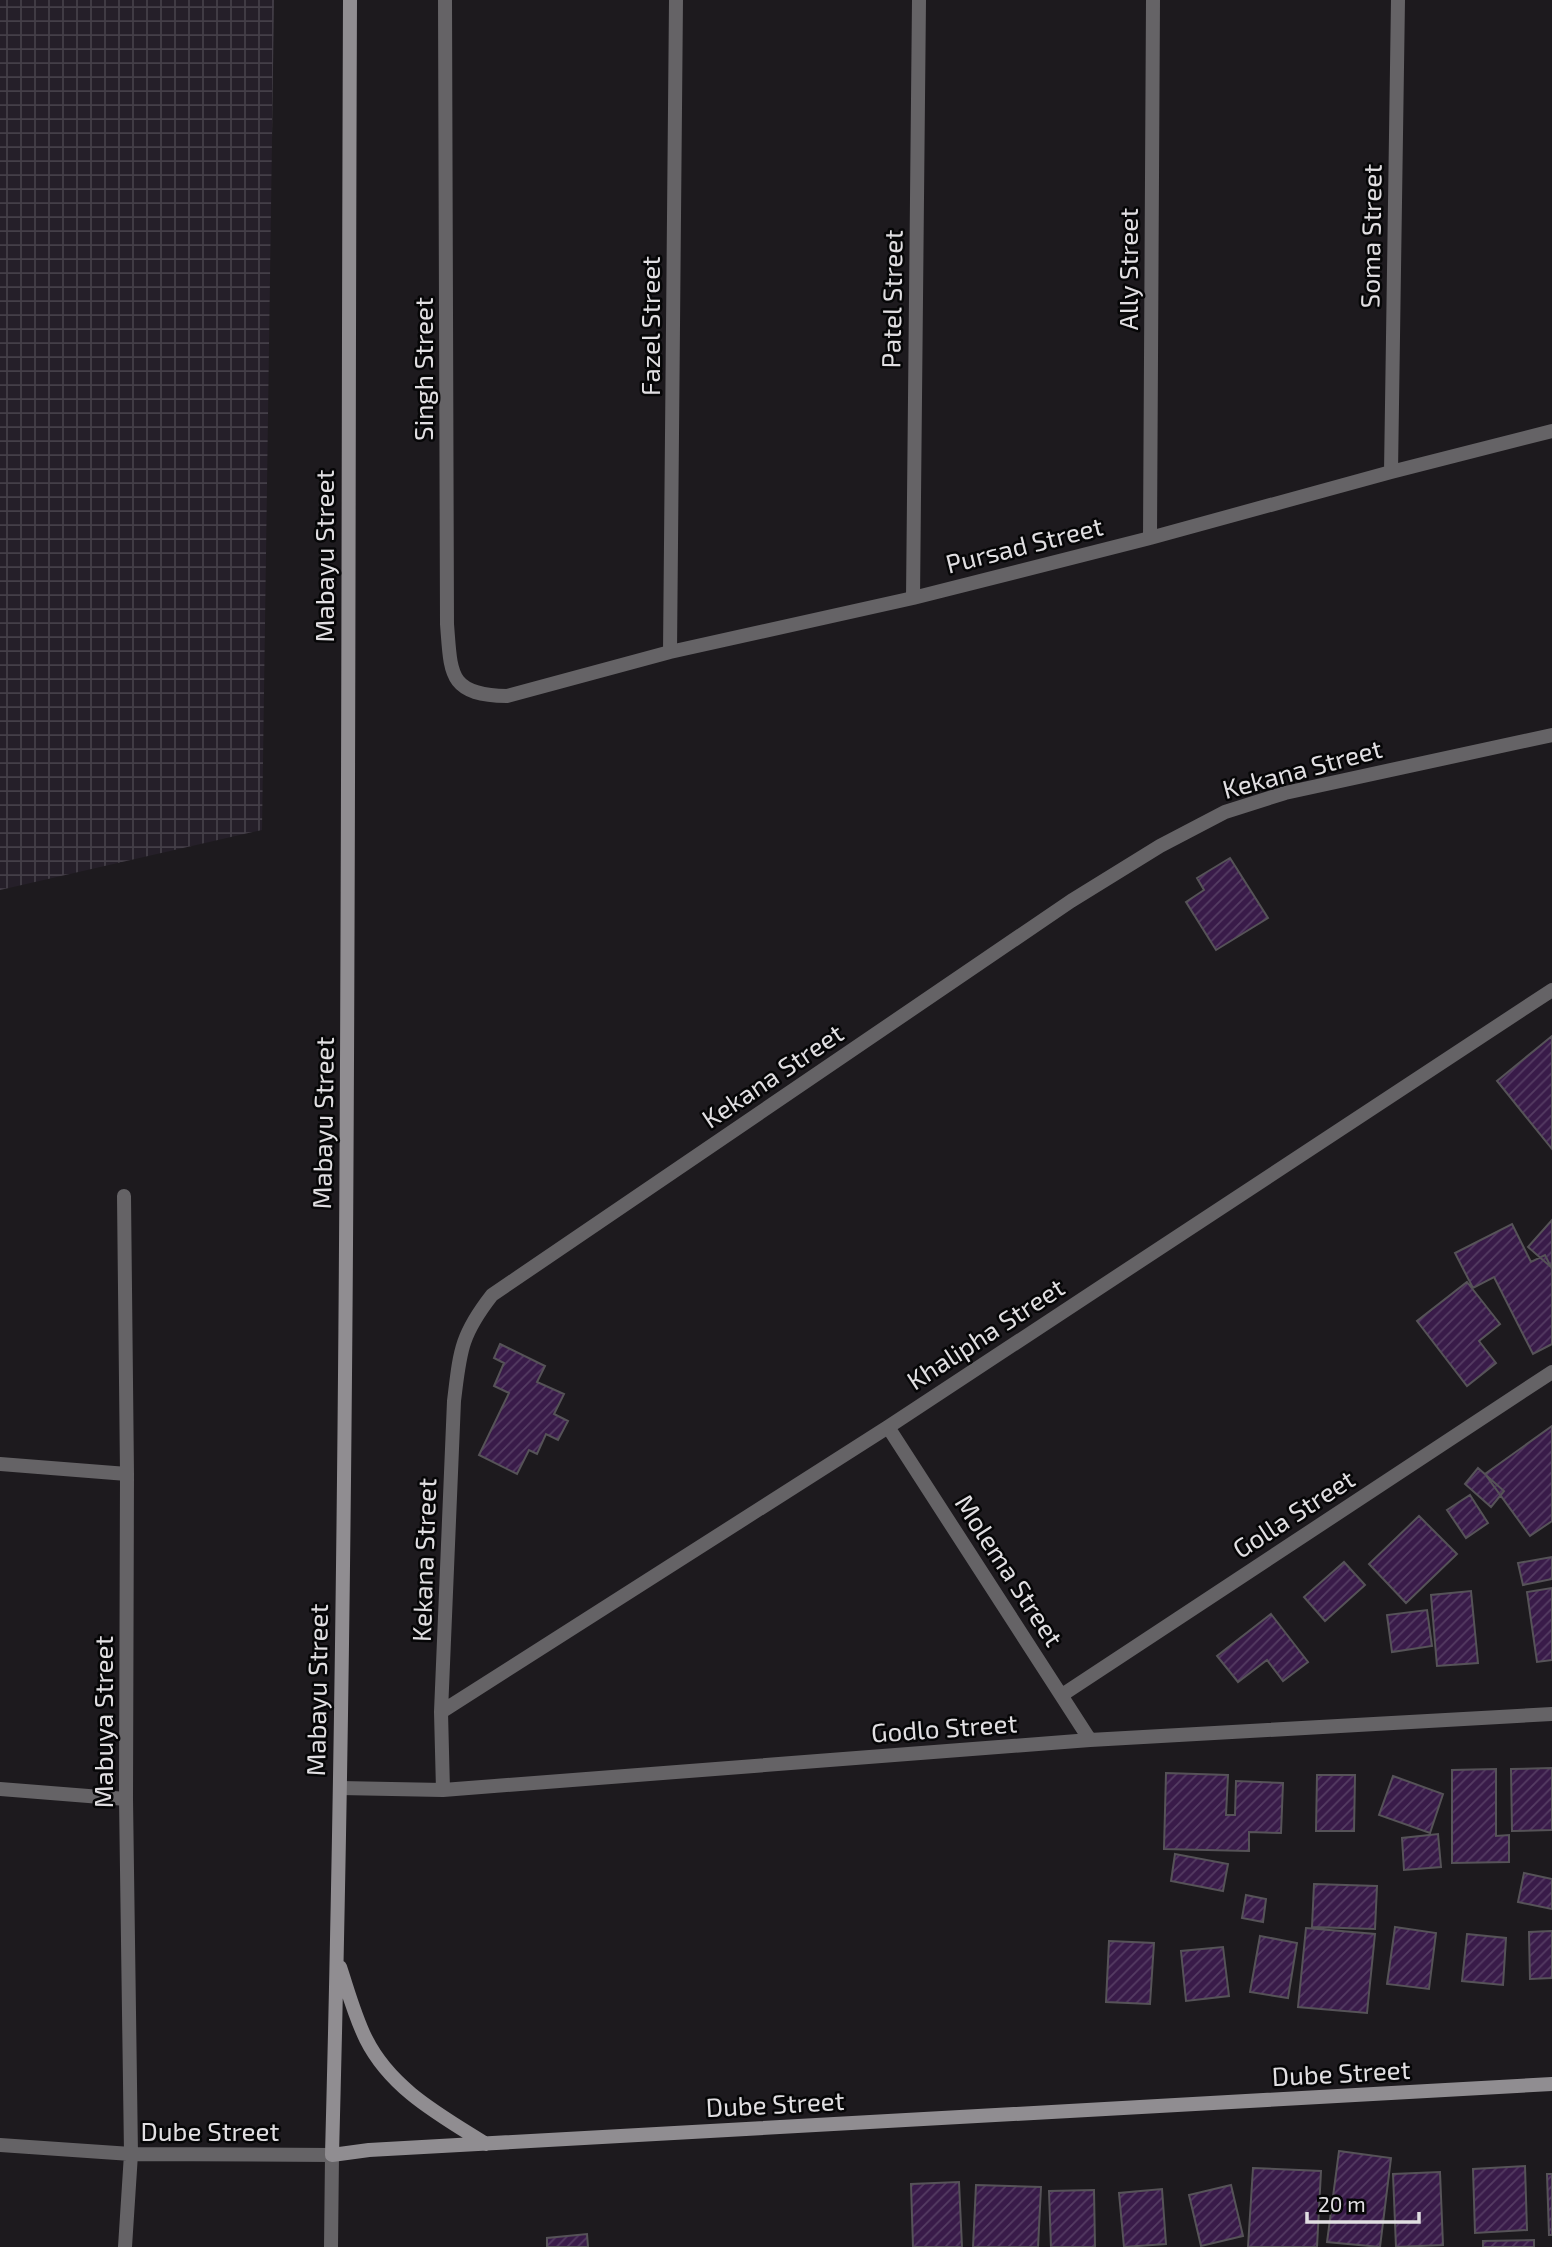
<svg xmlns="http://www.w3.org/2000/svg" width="1552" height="2247" font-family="'Exo 2',sans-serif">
<defs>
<pattern id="industrial-grid" width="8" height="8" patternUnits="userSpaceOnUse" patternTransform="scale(1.75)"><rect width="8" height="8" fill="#251f29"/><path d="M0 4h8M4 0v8" fill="none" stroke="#443f48"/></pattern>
<pattern id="building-hatch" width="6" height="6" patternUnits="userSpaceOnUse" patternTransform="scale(1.75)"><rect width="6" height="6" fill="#391b49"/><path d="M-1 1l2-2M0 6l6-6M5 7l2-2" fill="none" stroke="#553c63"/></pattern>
</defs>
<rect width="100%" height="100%" fill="#1d1a1e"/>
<path fill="url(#industrial-grid)" d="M0 0H274L262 830 0 890Z"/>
<path fill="url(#building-hatch)" stroke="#565358" stroke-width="2" d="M1230 858 1268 918 1216 950 1186 902 1204 890 1197 878Z
M1552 1036V1149L1497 1081Z
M1552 1220V1268L1528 1247Z
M1512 1224 1531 1262 1545 1255 1552 1269V1344L1533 1354 1494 1277 1473 1288 1455 1253Z
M1467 1282 1500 1324 1479 1341 1496 1363 1467 1386 1417 1321Z
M500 1344 545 1366 537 1382 564 1394 554 1414 568 1421 558 1440 546 1434 537 1454 529 1450 517 1474 479 1455 509 1393 494 1386 504 1363 494 1358Z
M1552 1426V1521L1530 1536 1485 1474Z
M1478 1468 1504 1491 1491 1507 1465 1484Z
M1470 1495 1488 1523 1466 1538 1447 1510Z
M1419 1516 1457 1554 1406 1603 1369 1564Z
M1552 1557V1579L1523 1585 1518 1563Z
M1344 1562 1365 1585 1325 1621 1304 1597Z
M1552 1588V1660L1537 1662 1527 1592Z
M1471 1591 1478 1663 1437 1666 1431 1595Z
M1427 1610 1432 1646 1392 1652 1387 1615Z
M1271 1614 1308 1662 1283 1681 1267 1660 1238 1682 1217 1656Z
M1552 1768V1830L1512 1831 1511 1769Z
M1496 1769V1836L1509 1835V1862L1452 1863V1770Z
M1166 1773 1228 1775 1226 1815H1235L1236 1781 1283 1783 1281 1833 1249 1832V1851L1164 1849Z
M1317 1775H1355L1354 1831H1316Z
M1393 1776 1443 1794 1430 1833 1379 1815Z
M1438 1834 1441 1867 1404 1870 1402 1838Z
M1175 1854 1228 1864 1223 1891 1171 1881Z
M1524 1873 1552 1879V1909L1518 1902Z
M1314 1884 1377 1886 1375 1929 1312 1927Z
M1246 1895 1266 1899 1263 1922 1242 1918Z
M1395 1927 1436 1933 1429 1989 1387 1984Z
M1306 1928 1375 1934 1367 2013 1298 2007Z
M1552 1931V1978L1530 1979 1529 1932Z
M1467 1934 1506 1938 1503 1985 1462 1981Z
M1260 1936 1297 1943 1288 1998 1250 1992Z
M1109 1941 1154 1943 1150 2004 1106 2002Z
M1223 1947 1229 1996 1186 2001 1181 1951Z
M1339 2151 1391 2158 1380 2247 1327 2242Z
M1525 2166 1527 2230 1475 2233 1473 2169Z
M1253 2168 1321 2171 1317 2247H1248Z
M1440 2172 1443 2245 1396 2247 1393 2174Z
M1547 2174H1552V2235H1549Z
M959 2182 962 2247H913L911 2184Z
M976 2185 1041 2187 1038 2247H973Z
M1231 2185 1243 2236 1201 2246 1189 2195Z
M1162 2189 1166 2244 1124 2247 1119 2193Z
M1094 2190 1095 2247H1051L1049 2191Z
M587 2234 588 2247H547V2238Z
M1534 2240V2247H1483V2241Z"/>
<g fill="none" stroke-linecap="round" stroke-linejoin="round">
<path stroke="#656366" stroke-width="14" d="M445 0 447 624C451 674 448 695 507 696L670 652 913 598 1150 538 1391 472 1552 431
M1391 472 1398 0
M1150 538 1153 0
M913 598 919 0
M670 652 676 0
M124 1196 127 1474 126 1799 131 2154 125 2247
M888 1427 1090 1740
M0 1464 127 1474
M1062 1695 1552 1372
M441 1712 888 1427 1552 990
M340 1788 443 1790 1090 1740 1552 1714
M0 1789 126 1799
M443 1790 441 1712 454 1401C460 1352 460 1336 492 1295L1071 901 1160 846 1225 812 1285 793 1552 735
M0 2145 131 2154 332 2155 331 2247"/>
<path stroke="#908d91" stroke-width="14" d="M350 0C347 718 351 1437 332 2155L369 2150 1552 2084
M340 1967C348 1991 355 2017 366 2039 391 2089 440 2115 486 2144"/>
</g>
<g text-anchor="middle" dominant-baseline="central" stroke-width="5" stroke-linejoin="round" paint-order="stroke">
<g font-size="26" fill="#e1dfe2" stroke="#060607">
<text transform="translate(1370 236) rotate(-89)">Soma Street</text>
<text transform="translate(1127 269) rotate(-90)">Ally Street</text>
<text transform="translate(891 299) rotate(-89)">Patel Street</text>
<text transform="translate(649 326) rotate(-90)">Fazel Street</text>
<text transform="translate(422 369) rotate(-90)">Singh Street</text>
<text transform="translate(1024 544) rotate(-14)">Pursad Street</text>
<text transform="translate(323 556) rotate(-90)">Mabayu Street</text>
<text transform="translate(1302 768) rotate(-15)">Kekana Street</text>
<text transform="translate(772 1075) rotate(-34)">Kekana Street</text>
<text transform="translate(322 1123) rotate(-89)">Mabayu Street</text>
<text transform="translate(985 1333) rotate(-33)">Khalipha Street</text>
<text transform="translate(1293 1513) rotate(-33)">Golla Street</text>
<text transform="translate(423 1560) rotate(-88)">Kekana Street</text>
<text transform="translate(1010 1570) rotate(57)">Molema Street</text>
<text transform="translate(316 1690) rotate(-89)">Mabayu Street</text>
<text transform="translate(102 1722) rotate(-90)">Mabuya Street</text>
<text transform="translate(944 1727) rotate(-4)">Godlo Street</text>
<text transform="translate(1341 2072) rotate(-3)">Dube Street</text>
<text transform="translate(775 2103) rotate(-3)">Dube Street</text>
<text x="210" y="2130">Dube Street</text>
</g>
</g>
<path d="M1307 2212v10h112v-10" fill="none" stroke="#e1dfe2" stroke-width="3.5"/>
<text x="1318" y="2212" font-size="21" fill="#e1dfe2" stroke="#060607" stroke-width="5" paint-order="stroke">20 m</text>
</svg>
